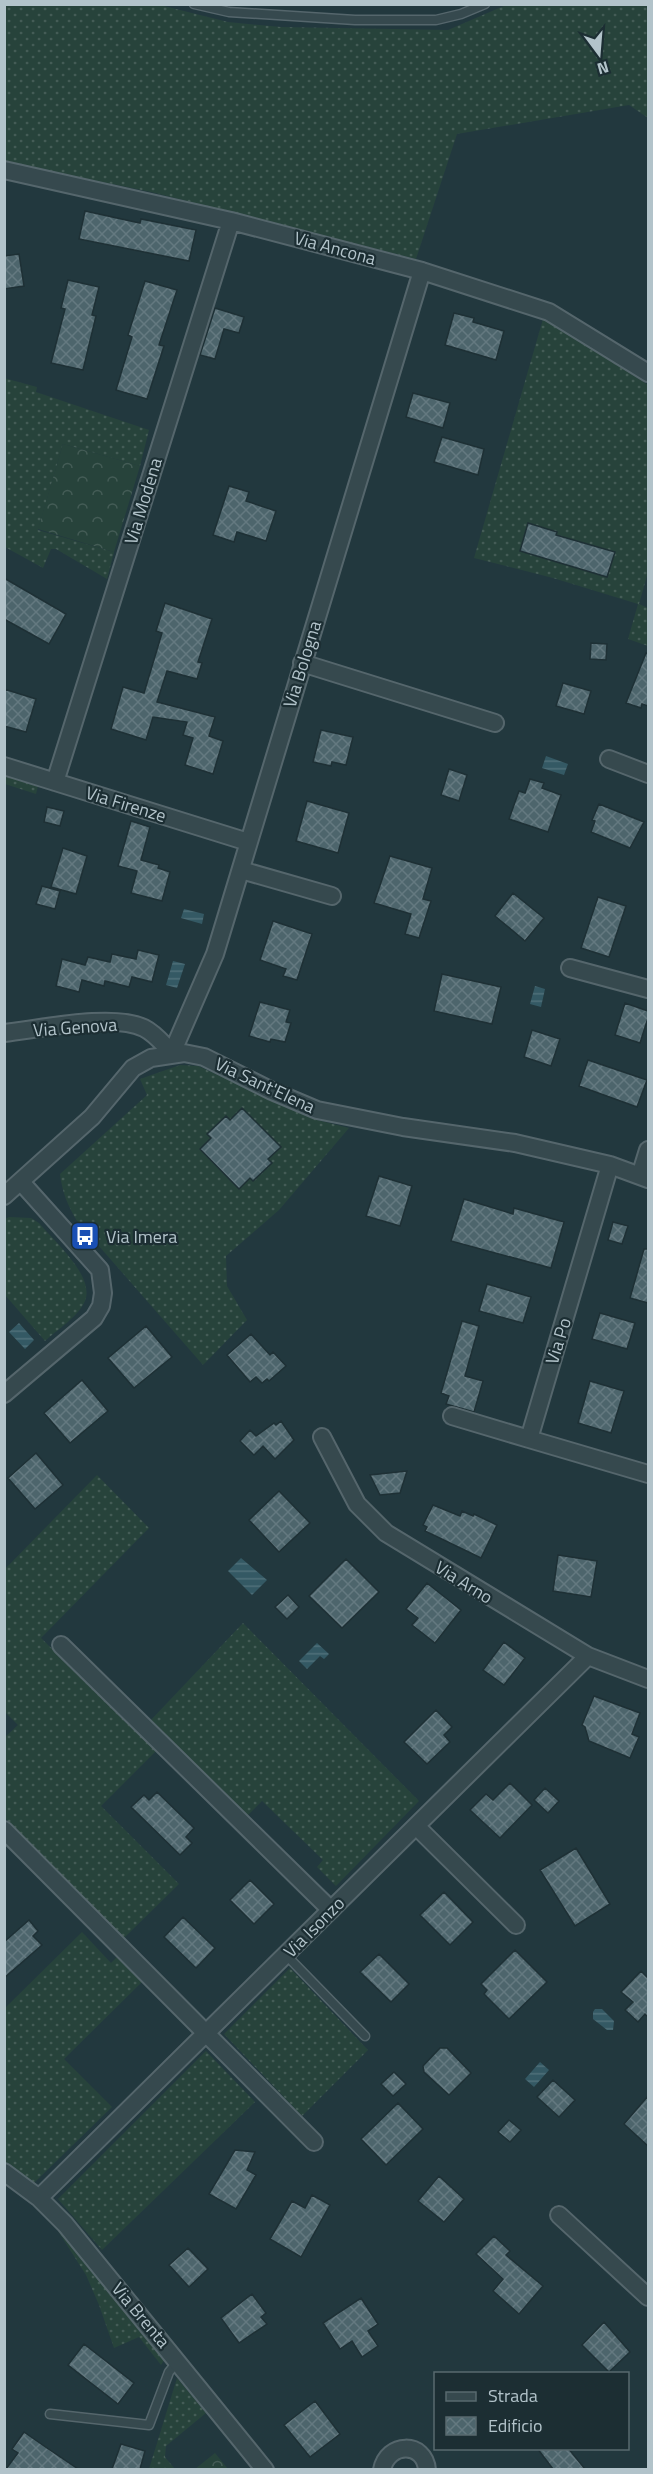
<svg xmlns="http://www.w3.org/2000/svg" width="653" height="2474" font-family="'Titillium Web',sans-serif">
<defs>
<pattern id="grass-dots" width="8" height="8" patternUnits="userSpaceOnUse" patternTransform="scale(1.5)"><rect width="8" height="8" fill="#27433b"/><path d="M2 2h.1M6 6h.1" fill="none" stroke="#445c56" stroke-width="1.8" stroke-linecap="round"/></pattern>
<pattern id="forest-crowns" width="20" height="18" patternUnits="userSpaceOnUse" patternTransform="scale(1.5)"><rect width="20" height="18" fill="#27433b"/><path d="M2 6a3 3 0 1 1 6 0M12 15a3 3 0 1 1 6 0" fill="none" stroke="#445c56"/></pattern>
<pattern id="water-rules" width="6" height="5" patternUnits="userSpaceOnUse" patternTransform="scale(1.5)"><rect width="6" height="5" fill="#345964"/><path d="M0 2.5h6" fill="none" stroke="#4f6f79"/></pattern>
<pattern id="building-cross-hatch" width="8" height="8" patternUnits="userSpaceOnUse" patternTransform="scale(1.5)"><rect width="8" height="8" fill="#4d656c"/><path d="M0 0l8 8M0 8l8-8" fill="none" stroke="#647980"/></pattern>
</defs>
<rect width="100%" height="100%" fill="#22383e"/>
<path fill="url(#grass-dots)" d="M5 5H160L228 22 281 27 448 30 506 5H648V118L629 105 457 134 416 259 151 192 5 162Z
M543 319 557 324 648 385V572L639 604 648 608V646L628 639 638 604 553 578 474 558Z
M4 378 37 387 36 392 149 430 140 466 63 444 38 530 114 552 107 579 56 549H51L43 568 5 547Z
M4 776 38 786 36 794 5 784Z
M180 1065 198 1066 317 1120 349 1128 279 1210 226 1256 227 1286 247 1320 203 1365 77 1221C68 1206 62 1192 60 1174L147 1095 140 1079Z
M9 1217 31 1218 39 1223C54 1241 95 1276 85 1301 78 1317 57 1330 45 1341L5 1295V1219Z
M97 1475 149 1528 41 1638 156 1751 101 1806 179 1884 124 1938 5 1818V1737L18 1725 5 1712V1569Z
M243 1623 419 1801 336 1886 317 1867 323 1860 262 1801 247 1816 149 1722Z
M82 1932 111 1963 119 1955 143 1981 64 2059 112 2107 34 2183 5 2163V2008Z
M290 1968 368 2050 302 2116 224 2034Z
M206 2051 255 2102 102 2250 58 2199Z
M58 2231 74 2245 165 2359 161 2365 139 2337 114 2348 99 2305 86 2275Z
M177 2378 206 2413 166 2446 165 2457 175 2469H149Z"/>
<path fill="url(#forest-crowns)" d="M63 444 140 466 114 552 38 529Z
M215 2453 228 2469H195Z"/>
<path fill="url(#water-rules)" d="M546 756 568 764 564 775 542 768Z
M184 909 204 914 202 924 181 918Z
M173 961 185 964 177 988 166 985Z
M535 986 545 989 541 1007 530 1004Z
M19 1323 34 1340 25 1349 9 1332Z
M241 1558 267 1580 252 1595 228 1571Z
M317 1643 329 1654 324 1659 320 1656 307 1669 299 1661Z
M595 2009H602L614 2021 613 2030H607L593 2019V2012Z
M540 2062 549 2070 534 2087 525 2079Z"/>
<path fill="url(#building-cross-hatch)" stroke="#1e3035" stroke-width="1.5" d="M85 211 140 223 141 219 196 230 189 261 79 239Z
M19 254 24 286 4 289V256Z
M68 280 99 287 92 315 96 316 83 370 51 363 65 309 61 308Z
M145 281 177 290 159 345 164 346 147 399 116 390 132 337 128 335Z
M215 308 244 317 239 333 224 329 215 359 200 355Z
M454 313 474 318 473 322 504 331 496 360 445 345Z
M413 393 450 403 443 428 406 417Z
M442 437 484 449 478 475 434 462Z
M229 486 249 492 246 501 276 511 266 541 237 532 234 542 213 535Z
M528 523 557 532 556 535 615 552 607 577 520 551Z
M4 578 66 614 49 644 4 619Z
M165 603 212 619 198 662 202 663 197 679 167 671 157 702 215 717 209 736 223 741 213 774 185 765 193 738 183 735 187 722 153 717 146 740 111 729 123 687 144 693 162 633 156 631Z
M591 643 607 644 606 660 590 659Z
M646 653 648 654V706L642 704 641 708 626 703Z
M563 683 591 691 584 714 556 706Z
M4 689 36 699 26 732 4 726Z
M321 730 353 737 346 765 332 762 331 766 313 762Z
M449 769 467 775 459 801 441 795Z
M530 779 544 783 542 788 561 795 548 832 509 819 519 791 525 793Z
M307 801 349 813 338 853 296 841Z
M599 804 644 822 630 848 591 832 595 821 592 820Z
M47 807 64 811 60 826 44 822Z
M131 821 150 827 141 860 159 865 158 868 170 872 162 901 131 893 137 871 118 866Z
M63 848 87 856 76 894 51 887Z
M390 856 432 868 423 899 431 901 419 938 405 934 411 914 374 903Z
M42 886 60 891 55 909 36 904Z
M513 893 544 918 525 941 495 916Z
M598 897 626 906 609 957 581 948Z
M273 921 312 934 297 980 283 976 286 969 260 960Z
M138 950 159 955 152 982 132 977 129 987 105 981 104 986 82 980 79 992 56 986 62 959 85 965 88 957 110 962 112 954 136 959Z
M442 974 501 987 492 1024 434 1011Z
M260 1002 290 1010 286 1022 291 1023 285 1042 271 1039 270 1042 249 1036Z
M625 1003 648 1011V1018L640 1043 615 1035Z
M532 1030 560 1039 551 1066 524 1057Z
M588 1060 647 1080 637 1107 579 1086Z
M242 1108 281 1147 268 1159 272 1163 253 1181 250 1178 239 1189 200 1149 211 1138 207 1134 226 1116 230 1120Z
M379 1176 412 1186 400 1226 366 1216Z
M464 1199 513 1214 514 1208 564 1222 551 1268 451 1241Z
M613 1222 628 1226 622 1244 608 1240Z
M644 1249H648V1303L630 1298Z
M487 1284 531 1297 523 1323 479 1311Z
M600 1313 635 1323 627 1349 592 1339Z
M462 1321 479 1326 465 1376 483 1381 474 1412 446 1404 449 1396 441 1393Z
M146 1326 172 1357 134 1388 108 1358Z
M251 1334 270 1355 273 1352 286 1366 269 1381 267 1379 262 1383 256 1377 250 1382 227 1355Z
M82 1380 108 1411 70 1443 44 1413Z
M590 1381 624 1391 611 1433 578 1423Z
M281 1421 294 1440 275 1459 263 1446 254 1455 240 1441 250 1430 256 1436 274 1423 276 1425Z
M36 1453 63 1485 35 1509 8 1478Z
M407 1471 400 1493 380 1495 370 1475Z
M279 1491 310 1523 279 1552 249 1520Z
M433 1505 460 1516 462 1511 473 1516 474 1514 497 1525 481 1558 425 1531 427 1527 423 1525Z
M558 1555 597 1561 591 1597 553 1591Z
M346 1559 379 1592 342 1628 309 1596Z
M427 1583 461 1610 435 1643 412 1625 418 1618 406 1609Z
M288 1595 299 1607 287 1619 275 1607Z
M504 1642 525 1658 504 1685 483 1670Z
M594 1696 640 1713 632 1734 639 1737 630 1758 589 1741 585 1727 582 1725Z
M436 1710 452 1727 444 1735 450 1742 427 1764 404 1742Z
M510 1783 532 1805 500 1838 470 1810 486 1794 493 1800Z
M545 1788 559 1801 548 1813 534 1800Z
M157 1792 194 1828 186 1837 192 1843 180 1855 131 1807 144 1795 149 1800Z
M576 1848 610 1904 575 1926 540 1870Z
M250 1880 274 1904 254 1924 230 1900Z
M444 1892 473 1922 450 1945 420 1915Z
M183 1917 215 1948 196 1968 164 1937Z
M29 1920 38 1931 33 1936 42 1945 4 1978V1942Z
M515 1950 547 1982 509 2019 484 1994 487 1990 481 1984Z
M379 1954 409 1984 391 2002 360 1972Z
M641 1971 648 1978V2017L645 2014 638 2022 625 2010 633 2002 621 1992Z
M440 2048H447L471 2073 449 2095 424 2072 423 2066Z
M394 2072 406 2084 393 2096 381 2084Z
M553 2080 575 2100 559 2117 537 2097Z
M648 2096V2146L624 2124Z
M398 2103 423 2129 386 2165 361 2139Z
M509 2120 521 2130 510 2142 498 2132Z
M235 2150 255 2152 247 2170 256 2175 236 2209 209 2194Z
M439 2176 464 2199 444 2222 418 2201Z
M312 2195 330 2205 301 2257 270 2239 292 2201 305 2208Z
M494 2236 510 2251 506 2255 543 2286 519 2314 493 2291 503 2279 476 2254Z
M188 2248 208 2269 189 2287 169 2265Z
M252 2294 266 2313 261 2317 267 2324 239 2343 221 2318Z
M361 2298 378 2324 368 2331 378 2346 362 2357 352 2341 340 2349 323 2323Z
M604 2322 630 2352 609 2372 582 2345Z
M84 2344 134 2383 118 2404 68 2365Z
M315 2401 340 2434 310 2457 284 2425Z
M24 2432 47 2448 78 2469H6L18 2453 12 2449Z
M121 2444 145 2451 140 2469H112Z
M537 2448H568L585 2469H553Z"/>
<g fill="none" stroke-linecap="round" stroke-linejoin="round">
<g stroke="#55666c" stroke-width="11">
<path id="service" d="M194 4 229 12 355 20H436L461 14 485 4
M286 1955 365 2036
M50 2414 149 2425 169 2372 178 2361"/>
</g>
<g stroke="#55666c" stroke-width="20">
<path id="minor" d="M4 170 231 221 422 271 549 312 648 373
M302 663 495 723
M609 759 648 774
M4 766 248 842
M55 782 231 221
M241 870 332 896
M570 968 648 989
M4 1033C40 1029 113 1013 144 1028 156 1034 163 1044 172 1053L215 954 422 271
M640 1176 648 1150
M4 1196 92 1117 133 1068 151 1058 184 1053 204 1057 272 1091 317 1110 403 1127 515 1143 610 1165 648 1179
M4 1394 94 1318 101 1306 103 1293 100 1270 21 1182
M452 1416 529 1439 610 1165
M322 1437 357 1504 386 1533 588 1656 648 1679
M529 1439 648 1474
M61 1645 331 1910
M416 1826 516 1925
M4 1830 314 2142
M4 2172 39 2198 65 2224 265 2470
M39 2198 588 1656
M559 2215 648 2297
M382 2470C387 2442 425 2441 427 2470"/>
</g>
<use href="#service" stroke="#36494e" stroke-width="8"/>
<use href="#minor" stroke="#36494e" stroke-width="16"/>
</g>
<defs>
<g id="bus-square" transform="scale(1.5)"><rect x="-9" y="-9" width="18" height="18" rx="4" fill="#1a4fb4" stroke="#1c2e33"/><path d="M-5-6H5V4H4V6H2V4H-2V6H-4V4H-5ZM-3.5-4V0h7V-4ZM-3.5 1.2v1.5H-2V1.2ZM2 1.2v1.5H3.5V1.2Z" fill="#fff"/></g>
</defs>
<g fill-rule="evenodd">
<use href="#bus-square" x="85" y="1236"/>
</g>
<g text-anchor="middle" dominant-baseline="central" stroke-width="4.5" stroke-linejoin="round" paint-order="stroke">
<g font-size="18" fill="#b2c3ca" stroke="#1c2e33">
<text transform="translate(335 248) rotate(15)">Via Ancona</text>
<text transform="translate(143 501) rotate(-73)">Via Modena</text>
<text transform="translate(302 664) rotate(-73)">Via Bologna</text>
<text transform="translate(126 804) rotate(17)">Via Firenze</text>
<text transform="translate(75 1027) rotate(-4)">Via Genova</text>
<text transform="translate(265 1085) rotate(25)">Via Sant'Elena</text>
<text transform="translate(558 1341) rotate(-73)">Via Po</text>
<text transform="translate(464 1582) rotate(32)">Via Arno</text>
<text transform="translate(314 1927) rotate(-45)">Via Isonzo</text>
<text transform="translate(141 2315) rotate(50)">Via Brenta</text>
</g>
<g font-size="18" fill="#b2c3ca" stroke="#1c2e33" text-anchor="start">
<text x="106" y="1236">Via Imera</text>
</g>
</g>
<rect width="653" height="2474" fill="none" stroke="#b2c3ca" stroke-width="12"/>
<rect x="434" y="2372" width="195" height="78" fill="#1c2e33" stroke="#586a6f" stroke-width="1.5"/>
<rect x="446" y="2392" width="30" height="9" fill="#36494e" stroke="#586a6f" stroke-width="1.5"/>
<text x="488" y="2402" font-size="18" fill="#b2c3ca">Strada</text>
<rect x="446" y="2417" width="30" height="18" fill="url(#building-cross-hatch)" stroke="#586a6f" stroke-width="1.5"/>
<text x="488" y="2432" font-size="18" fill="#b2c3ca">Edificio</text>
<g transform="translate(599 54) rotate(164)" stroke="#1c2e33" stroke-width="4.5" paint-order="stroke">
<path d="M0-4.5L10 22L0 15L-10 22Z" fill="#b2c3ca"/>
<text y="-9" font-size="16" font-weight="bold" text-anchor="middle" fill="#b2c3ca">N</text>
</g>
</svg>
